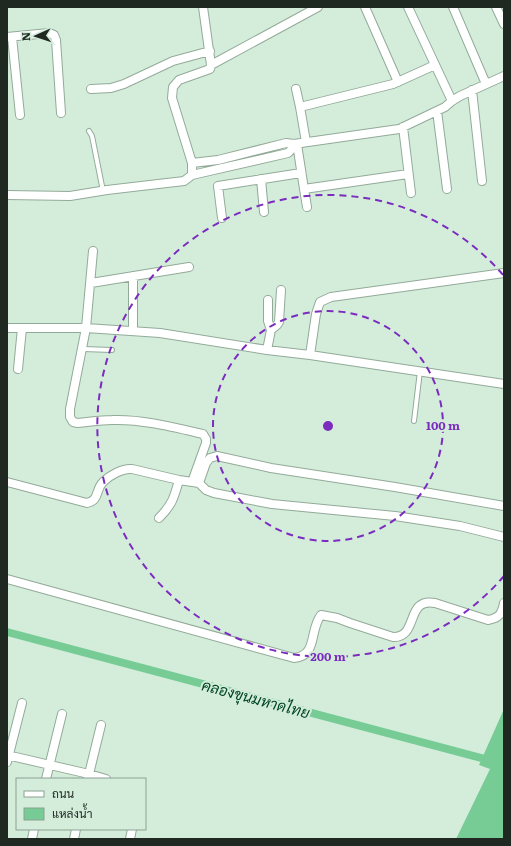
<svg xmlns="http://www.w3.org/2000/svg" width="511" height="846" font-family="Literata,Sarabun,serif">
<rect width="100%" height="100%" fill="#d4eddb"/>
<path fill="#77cc95" d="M504 709V839H456L490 769 479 765Z"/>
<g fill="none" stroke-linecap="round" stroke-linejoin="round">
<path stroke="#77cc95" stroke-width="8" d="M7 632 504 764"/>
<g stroke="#93aa99" stroke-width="6">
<path id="service" d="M89 131 92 136 103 191
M83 349 112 350
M414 421 420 371"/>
</g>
<g stroke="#93aa99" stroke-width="10">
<path id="minor" d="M365 7 398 82
M408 7 452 101
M453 7 486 84
M496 7 504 24
M7 37 49 33 54 35 56 40 61 113
M12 37 20 115
M211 65 318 7
M91 89 111 88 124 84 173 61 210 51
M296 89 300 107
M472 90 482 181
M437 111 447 189
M403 127 411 193
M306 142 300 107 393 84 435 65
M297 144 304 189 408 174
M192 163 218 160 286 143 294 144 399 129 445 107 452 101 460 96 504 76
M192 175 288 153 291 150 294 144
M261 179 264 212
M304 189 307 207
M7 195 70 196 107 190 184 181 192 175V163L172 98 173 87 179 80 210 69 211 65 203 7
M222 218 218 186 301 173
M93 251 86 328 70 409V417L73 422 78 423C89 422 101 420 112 420 142 419 173 427 203 434L206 439V443L192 482
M91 283 189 267
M268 300V321L271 330
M7 328H86L160 333 267 350 310 355 504 384
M133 331V276
M267 350 271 330 277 325 279 322 281 290
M310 355 316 314 320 302 331 297 504 273
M18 369 22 328
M7 482 87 503C100 500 95 490 103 482 110 475 123 468 132 469L179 480 199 483 206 463 210 458 217 456 271 468 395 487 504 506
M199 483 206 490 214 493 272 504 395 516 460 526 504 537
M159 518C172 505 174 498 179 480
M7 579 294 658C318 656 309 630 321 615L337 618 350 623 393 637C419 638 405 597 435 603L488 620C499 618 502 614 504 603
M7 755 89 774 106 779
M7 762 22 703
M88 778 101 725
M46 779 62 714
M32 839 34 829
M74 839 76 829
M130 839 132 829"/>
</g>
<use href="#service" stroke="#fff" stroke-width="4"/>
<use href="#minor" stroke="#fff" stroke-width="8"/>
</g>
<g fill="none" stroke="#7b2cbf" stroke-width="2" stroke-dasharray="7 5">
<circle cx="328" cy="426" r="115"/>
<path d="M504 576A231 231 0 1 1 504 276"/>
</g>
<g text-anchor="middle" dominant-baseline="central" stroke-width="4" stroke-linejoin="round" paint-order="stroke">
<g font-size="15" font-style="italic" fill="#004624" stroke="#d4eddb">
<text transform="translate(256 698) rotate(15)">คลองขุนมหาดไทย</text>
</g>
</g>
<circle cx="328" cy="426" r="6" fill="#7b2cbf" stroke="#d4eddb" stroke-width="2"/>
<g font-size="12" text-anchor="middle" font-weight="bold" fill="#7b2cbf" stroke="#d4eddb" stroke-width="4" stroke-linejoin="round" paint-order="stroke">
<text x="443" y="430">100 m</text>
<text x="328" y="661">200 m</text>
</g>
<rect width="511" height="846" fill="none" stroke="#1f2922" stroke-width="16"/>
<rect x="16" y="778" width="130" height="52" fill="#d4eddb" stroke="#8c9f91"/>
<rect x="24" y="791" width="20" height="6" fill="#ffffff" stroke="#8c9f91"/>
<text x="52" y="798" font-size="12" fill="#1f2922">ถนน</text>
<rect x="24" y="808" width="20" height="12" fill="#77cc95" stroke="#8c9f91"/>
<text x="52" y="818" font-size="12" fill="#1f2922">แหล่งน้ำ</text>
<g transform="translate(36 36) rotate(267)" stroke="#d4eddb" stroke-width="3" paint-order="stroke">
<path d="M0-3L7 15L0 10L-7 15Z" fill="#1f2922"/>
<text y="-6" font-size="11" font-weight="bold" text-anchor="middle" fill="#1f2922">N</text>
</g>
</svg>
